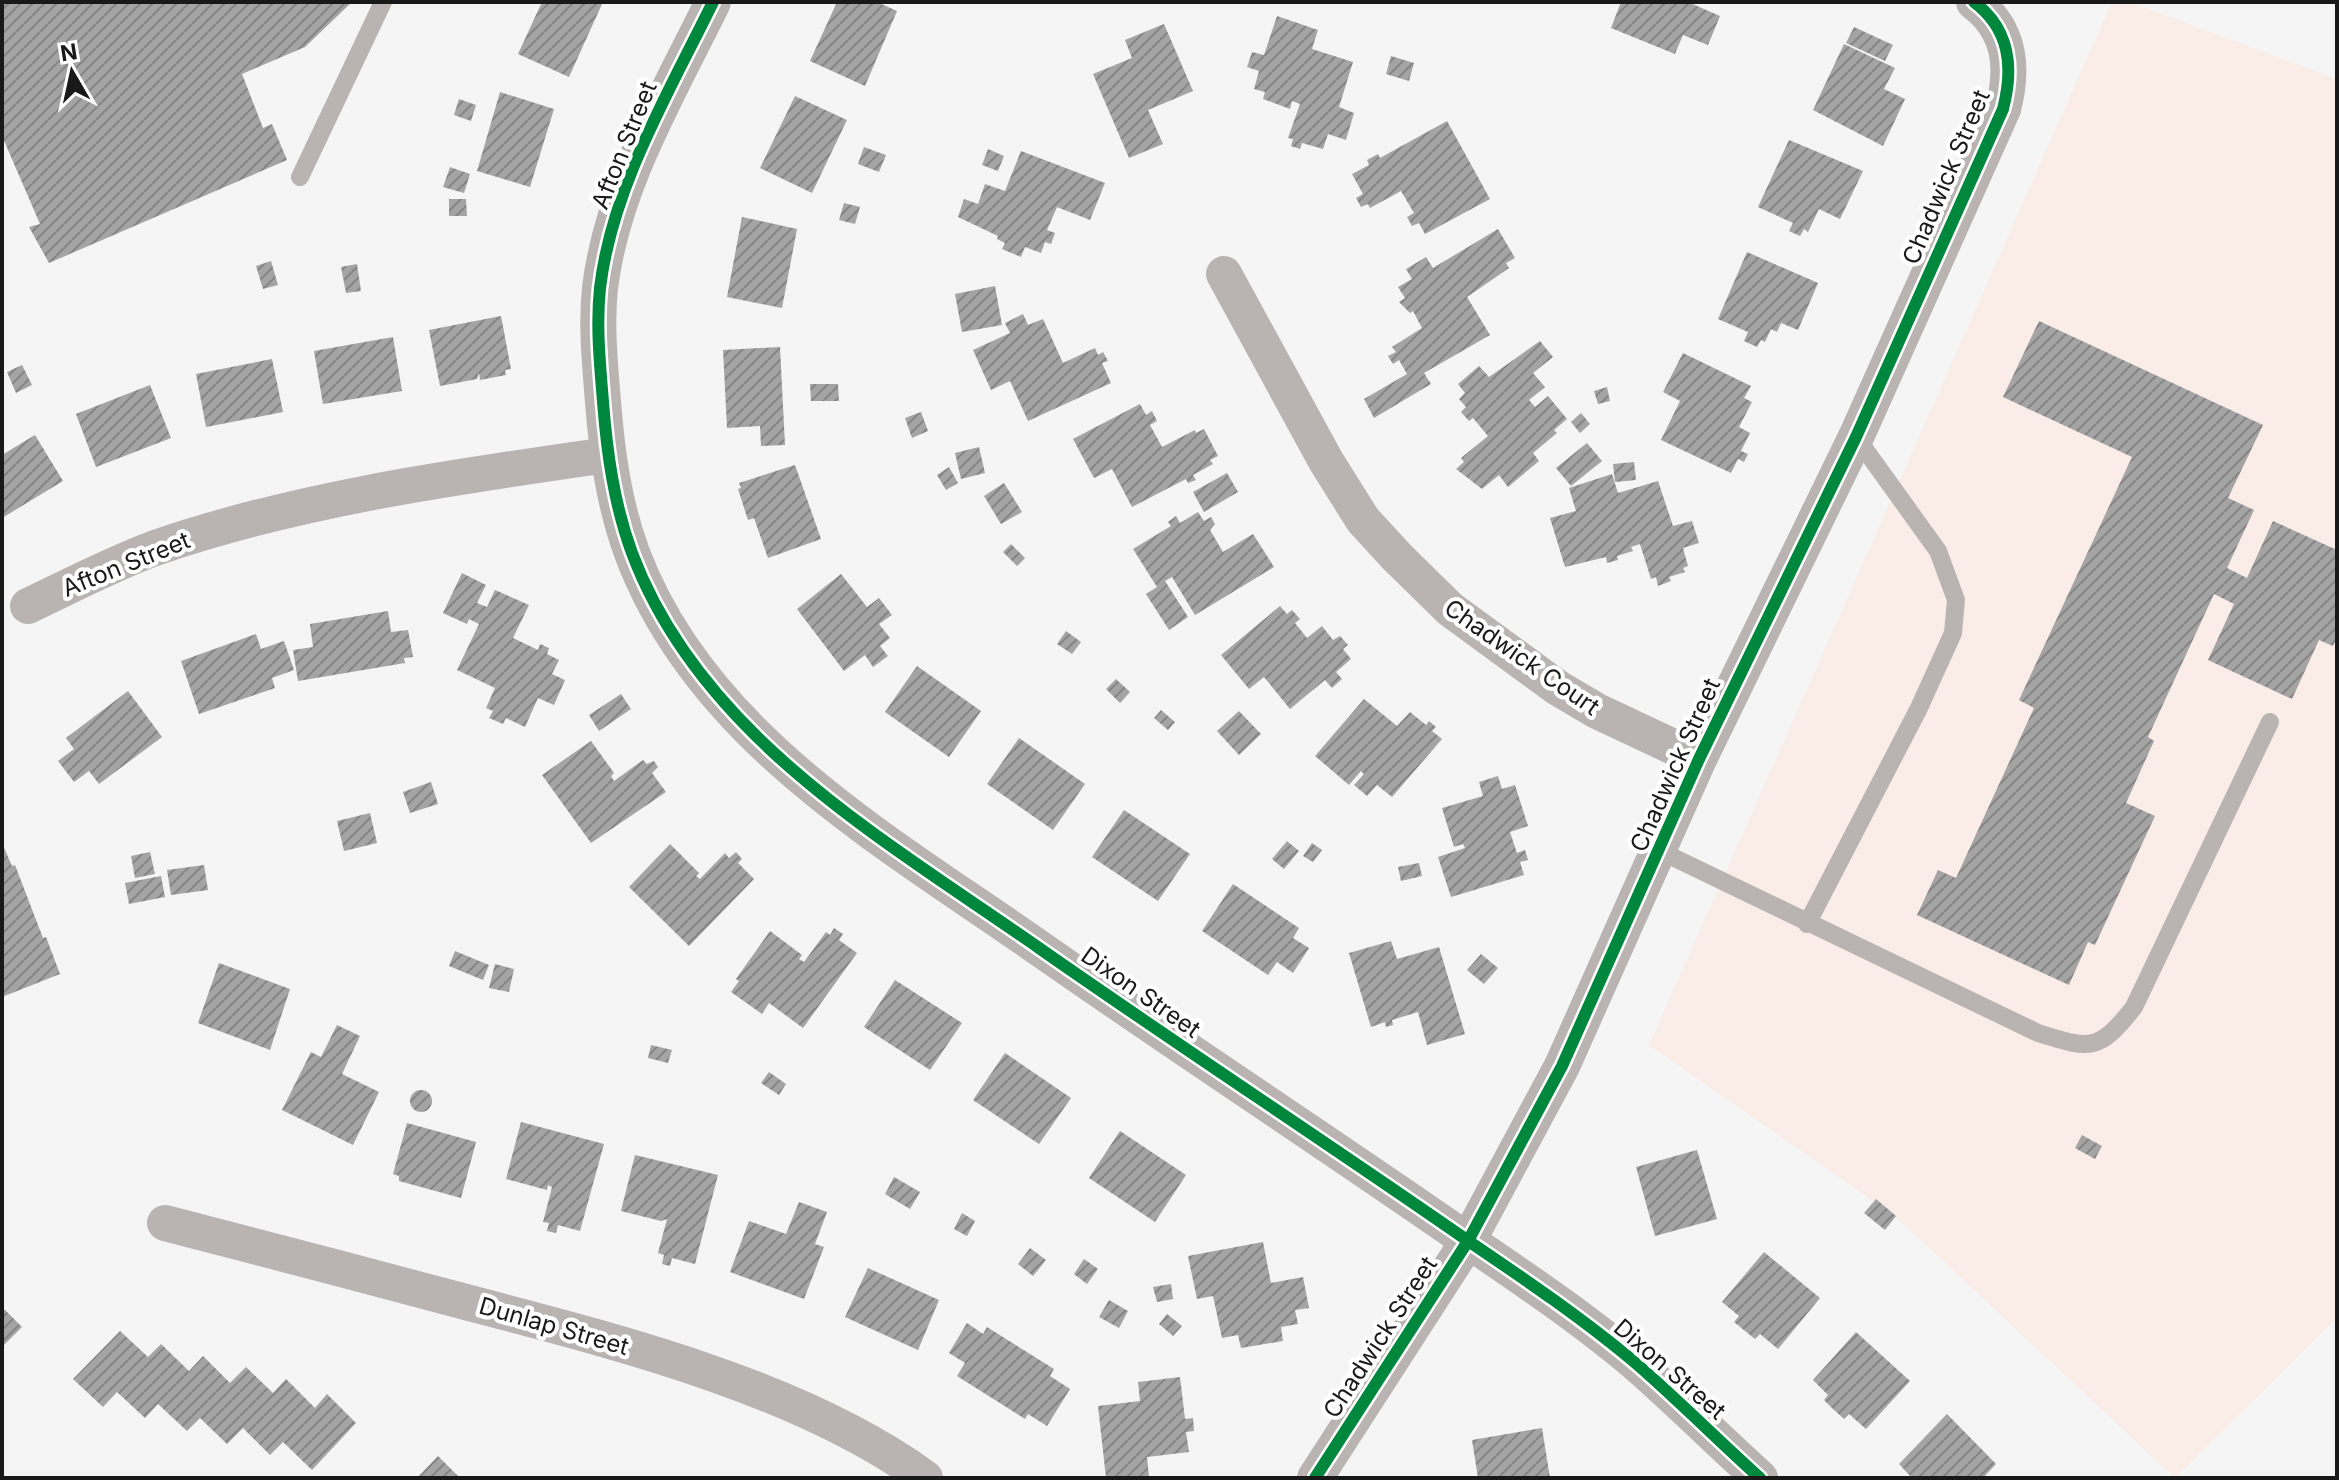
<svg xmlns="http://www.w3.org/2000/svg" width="2339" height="1480" font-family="Inter,sans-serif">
<defs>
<pattern id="building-hatch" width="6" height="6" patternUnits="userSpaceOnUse" patternTransform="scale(2)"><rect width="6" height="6" fill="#a4a4a4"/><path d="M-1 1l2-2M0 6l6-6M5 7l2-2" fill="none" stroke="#858585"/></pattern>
</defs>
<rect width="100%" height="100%" fill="#f5f5f5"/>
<path fill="#faece7" d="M2112 2H2129L2337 79V1318L2175 1478 1896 1217 1649 1045Z"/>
<path fill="url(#building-hatch)" d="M2 2H352L305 47 242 74 263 128 272 124 287 160 49 263 29 227 40 224 2 136Z
M542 2 602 4 569 77 518 54Z
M837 2H877L897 11 865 86 810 61Z
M1621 2H1688L1720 16 1708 45 1683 35 1675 54 1611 28Z
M1277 16 1318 30 1312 49 1353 62 1339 107 1354 113 1346 140 1328 134 1323 149 1302 143 1300 149 1291 146 1293 139 1288 138 1300 104 1292 101 1290 109 1263 99 1265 92 1254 89 1259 71 1247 67 1252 52 1264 55Z
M1164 24 1193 91 1148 110 1163 144 1129 158 1093 74 1132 58 1125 40Z
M1854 27 1893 45 1885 61 1846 43Z
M1844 44 1895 68 1884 89 1905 99 1883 146 1813 110Z
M1391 56 1414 63 1409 81 1386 74Z
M500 92 554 109 530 187 477 171Z
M795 96 847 120 812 193 760 168Z
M459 99 476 105 471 121 454 115Z
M1447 121 1490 199 1425 234 1419 223 1412 226 1407 217 1414 213 1401 191 1370 208 1368 204 1361 207 1356 198 1363 194 1352 174 1369 165 1367 160 1378 154 1380 158Z
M1789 140 1863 171 1840 219 1819 209 1808 232 1804 229 1800 236 1789 231 1793 223 1758 207Z
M864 147 886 155 879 172 858 164Z
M988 149 1004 156 998 171 982 165Z
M1021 151 1105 183 1090 220 1057 207 1047 230 1055 233 1051 244 1045 242 1041 253 1025 247 1021 257 1002 249 1005 243 997 239 998 236 958 217 964 199 978 204 985 184 1005 191Z
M450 167 470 174 464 193 443 187Z
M449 199H466L467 216H449Z
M844 203 860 207 855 224 839 220Z
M742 217 797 229 782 308 727 297Z
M1498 229 1515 258 1506 263 1509 268 1467 297 1490 335 1424 373 1431 384 1374 418 1364 399 1407 374 1399 360 1393 364 1388 356 1396 352 1392 347 1422 328 1413 311 1410 313 1399 302 1405 298 1398 287 1412 279 1406 269 1426 257 1433 268Z
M1747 252 1818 283 1798 330 1781 323 1777 332 1771 329 1765 342 1761 340 1757 347 1744 341 1748 332 1718 319Z
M271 261 278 285 263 289 256 266Z
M357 264 361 291 346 293 341 267Z
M995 286 1002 325 962 332 955 294Z
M1023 314 1028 325 1043 319 1063 363 1095 348 1098 355 1103 352 1108 361 1102 363 1111 383 1028 421 1010 381 991 390 973 350 1010 333 1005 323Z
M501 316 511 369 505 370 506 375 480 380 479 373 477 379 440 386 429 330Z
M2039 321 2263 425 2228 498 2254 510 2227 568 2247 578 2273 521 2337 550V637L2333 646 2319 640 2292 699 2208 660 2234 604 2214 594 2148 737 2154 741 2126 803 2155 816 2095 945 2088 942 2069 985 1917 915 1938 870 1956 878 2034 708 2019 700 2132 457 2003 397Z
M393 337 402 391 323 404 314 351Z
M1540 341 1553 357 1533 373 1545 387 1529 400 1535 407 1548 396 1567 419 1554 430 1557 433 1533 453 1539 461 1508 487 1499 475 1482 489 1456 469 1464 462 1461 458 1488 436 1473 418 1469 421 1461 412 1466 407 1459 399 1465 393 1458 384 1479 366 1489 377Z
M780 347 785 445 761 446 760 426 727 428 723 350Z
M1683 353 1751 386 1744 398 1752 402 1739 427 1750 433 1741 451 1748 454 1744 462 1738 459 1731 473 1661 440 1680 401 1663 392Z
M272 359 283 412 206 427 196 374Z
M22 365 32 385 16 393 7 372Z
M810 384H838L839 401H811Z
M150 385 171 438 96 467 76 414Z
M1607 387 1610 401 1598 404 1594 391Z
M1140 404 1146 415 1152 411 1157 421 1150 425 1162 447 1195 430 1196 433 1204 429 1218 456 1210 460 1213 464 1193 475 1196 480 1188 483 1186 479 1132 507 1112 469 1094 478 1073 439Z
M921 412 928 431 912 438 905 418Z
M1581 413 1590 424 1580 433 1571 422Z
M35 435 63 481 2 518V455Z
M1587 443 1602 461 1571 486 1556 468Z
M979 447 985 473 961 479 955 453Z
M1634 462 1636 480 1615 482 1613 464Z
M795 465 821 539 768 558 754 518 748 520 738 489 741 488 739 483Z
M949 467 958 483 946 490 937 475Z
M1227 473 1238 492 1204 512 1193 492Z
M1612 474 1618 493 1658 481 1673 526 1692 521 1699 543 1683 548 1688 566 1683 568 1685 572 1669 577 1671 581 1658 586 1656 577 1651 579 1640 544 1631 547 1633 551 1617 556 1618 560 1607 563 1606 557 1565 567 1550 518 1576 511 1569 488Z
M1004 483 1022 512 1001 524 984 496Z
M1198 512 1204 521 1211 517 1215 524 1210 530 1223 552 1253 534 1274 567 1195 615 1172 577 1165 581 1188 617 1169 630 1146 594 1157 587 1133 549 1171 526 1168 522 1176 516 1180 523Z
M1011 544 1025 558 1017 566 1003 552Z
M462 573 486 585 477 603 487 607 495 590 529 605 513 638 538 650 540 644 549 648 547 654 559 660 552 674 565 680 554 705 538 698 525 727 506 718 503 724 489 718 493 711 486 708 495 688 457 670 479 624 469 619 467 624 443 613Z
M841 574 867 607 879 598 892 615 879 624 890 638 880 646 888 656 873 667 865 655 844 671 797 609Z
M1280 606 1287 614 1292 610 1300 619 1295 623 1307 638 1322 626 1333 640 1340 636 1348 645 1343 649 1351 659 1336 672 1342 679 1332 688 1325 680 1290 709 1264 677 1249 689 1221 655Z
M388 611 391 632 408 630 413 657 404 658 405 663 298 681 293 650 313 647 310 624Z
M1066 631 1081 642 1072 654 1057 644Z
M256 634 261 649 284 641 294 670 272 678 275 688 199 714 181 661Z
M917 666 981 711 949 757 885 712Z
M1116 679 1130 692 1120 703 1106 689Z
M128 691 162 737 99 784 89 771 74 782 58 761 74 749 66 738Z
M621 694 631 709 599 731 589 715Z
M1364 699 1397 726 1410 712 1426 725 1429 721 1436 727 1432 731 1442 739 1392 797 1377 785 1367 796 1354 785 1364 774 1361 771 1349 785 1315 756Z
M1161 710 1175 722 1168 730 1154 718Z
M1239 711 1261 734 1239 755 1217 731Z
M1019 738 1085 784 1053 830 987 784Z
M591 741 614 773 611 776 614 781 643 760 647 764 654 761 658 767 652 773 666 792 591 843 542 775Z
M1498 776 1502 789 1515 785 1528 826 1510 832 1517 853 1525 850 1528 860 1520 862 1524 875 1451 897 1438 857 1465 848 1463 844 1454 847 1442 808 1483 796 1479 782Z
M431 782 438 804 410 813 403 792Z
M1124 810 1190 854 1158 901 1092 857Z
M370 813 377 843 344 851 337 821Z
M1287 841 1299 851 1284 869 1272 859Z
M2 843 12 866 15 865 43 938 46 937 60 974 2 997Z
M1312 843 1322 850 1313 862 1303 856Z
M670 844 699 873 696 876 700 879 725 853 729 858 736 852 742 859 738 863 754 879 689 946 629 887Z
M150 852 155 874 135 878 131 856Z
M1419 863 1422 876 1401 881 1398 867Z
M204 865 208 890 171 895 167 870Z
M161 876 165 897 129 904 125 883Z
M1233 884 1299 928 1293 938 1309 948 1293 973 1277 962 1268 975 1202 931Z
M834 928 843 934 839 940 857 953 803 1028 769 1003 762 1014 731 992 739 981 736 979 770 931 802 955 799 959 804 962 826 932 830 935Z
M1391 941 1397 959 1439 947 1465 1034 1427 1045 1418 1012 1392 1020 1393 1025 1386 1027 1385 1022 1371 1027 1349 953Z
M455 951 489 965 483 980 449 966Z
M1481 954 1498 968 1484 984 1467 970Z
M219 963 290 989 270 1050 198 1023Z
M495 964 514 969 509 992 489 988Z
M895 980 962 1023 930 1070 864 1027Z
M337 1025 360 1036 342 1074 379 1092 353 1145 282 1110 311 1052 321 1057Z
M651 1045 672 1050 668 1063 648 1058Z
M1005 1053 1071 1098 1039 1144 973 1100Z
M769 1072 786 1084 779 1095 761 1083Z
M410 1101a11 11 0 1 1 22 0a11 11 0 1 1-22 0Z
M521 1122 604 1144 580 1231 558 1225 556 1233 547 1231 549 1223 543 1222 552 1187 548 1185 547 1190 506 1179Z
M407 1123 476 1142 461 1198 399 1181V1176L393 1174Z
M1120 1131 1186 1175 1155 1222 1089 1178Z
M2082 1135 2102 1146 2095 1159 2075 1148Z
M1697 1150 1717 1219 1655 1236 1636 1167Z
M635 1155 718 1175 695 1264 672 1258 670 1266 662 1264 664 1255 658 1253 667 1219 661 1221 621 1211Z
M894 1177 920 1192 910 1209 885 1194Z
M1876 1199 1896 1216 1885 1230 1864 1213Z
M799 1202 827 1212 815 1244 824 1247 804 1299 730 1272 749 1221 786 1234Z
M962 1213 975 1221 967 1236 954 1229Z
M1263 1242 1271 1283 1303 1277 1309 1308 1295 1310 1298 1324 1281 1327 1283 1341 1241 1348 1238 1335 1222 1338 1213 1296 1197 1299 1188 1256Z
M1030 1248 1046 1260 1033 1276 1018 1264Z
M1764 1252 1820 1298 1778 1349 1760 1334 1755 1339 1734 1322 1739 1316 1722 1302Z
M1084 1259 1098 1269 1087 1284 1074 1274Z
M868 1268 939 1300 918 1350 845 1317Z
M1171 1284 1173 1299 1157 1302 1153 1287Z
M1109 1300 1128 1311 1119 1328 1099 1317Z
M2 1307 22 1327 2 1347Z
M1167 1314 1182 1326 1173 1336 1159 1324Z
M967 1323 983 1334 987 1327 1054 1369 1050 1376 1070 1389 1047 1426 1028 1414 1025 1419 957 1376 965 1363 949 1353Z
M120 1331 148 1357 161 1344 189 1371 203 1356 230 1383 246 1367 273 1393 286 1379 315 1408 327 1394 356 1423 312 1470 283 1442 270 1455 243 1428 227 1444 200 1418 187 1431 158 1404 145 1418 117 1392 103 1407 73 1379Z
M1856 1332 1910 1381 1866 1429 1849 1414 1844 1419 1833 1409 1824 1400 1828 1395 1813 1380Z
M1180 1377 1185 1419 1193 1418 1194 1431 1186 1432 1189 1452 1147 1457 1149 1476 1106 1478 1098 1406 1140 1401 1138 1382Z
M1947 1414 1996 1464 1983 1478H1912L1899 1464Z
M1542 1428 1550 1478H1478L1472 1440Z
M438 1456 460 1478H417Z"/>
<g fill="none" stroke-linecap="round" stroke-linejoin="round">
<path stroke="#b9b4b2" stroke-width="18" d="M300 177 383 2
M1660 851 2038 1033C2090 1049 2098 1053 2134 1007L2270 722
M1807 924 1919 708 1953 633 1956 600 1938 551 1856 437"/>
<path stroke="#b9b4b2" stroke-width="36" d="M713 2C669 92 612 187 600 288 596 326 600 364 603 402 607 453 614 504 632 553 701 737 885 840 1039 948 1179 1046 1323 1140 1464 1238 1523 1278 1585 1320 1639 1366 1680 1402 1719 1441 1760 1478
M1224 274 1326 461 1363 520 1397 557 1450 609 1558 688 1597 711 1699 759
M28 606C70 586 112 564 155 548 300 498 456 477 607 455
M165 1223C270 1250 376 1278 481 1306 626 1344 804 1390 925 1478
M1315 1478 1468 1241 1562 1066 1699 759 1856 437 2003 109C2014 67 2010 29 1974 2"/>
<g stroke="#fff" stroke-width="17">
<path id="cycleway" d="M713 2C669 92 612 187 600 288 596 326 600 364 603 402 607 453 614 504 632 553 701 737 885 840 1039 948 1179 1046 1323 1140 1464 1238 1523 1278 1585 1320 1639 1366 1680 1402 1719 1441 1760 1478
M1315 1478 1468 1241 1562 1066 1699 759 1856 437 2003 109C2014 67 2010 29 1974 2"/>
</g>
<use href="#cycleway" stroke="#00873e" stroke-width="12"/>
</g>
<g text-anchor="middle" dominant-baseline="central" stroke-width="8" stroke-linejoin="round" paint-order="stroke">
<g font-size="24" fill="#19191a" stroke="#fff">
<text transform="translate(624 145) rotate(-68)">Afton Street</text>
<text transform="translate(1946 177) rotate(-67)">Chadwick Street</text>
<text transform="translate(126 564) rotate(-22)">Afton Street</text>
<text transform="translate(1522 657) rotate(35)">Chadwick Court</text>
<text transform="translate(1675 765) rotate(-66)">Chadwick Street</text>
<text transform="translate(1141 992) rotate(35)">Dixon Street</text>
<text transform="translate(554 1326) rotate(16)">Dunlap Street</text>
<text transform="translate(1380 1337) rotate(-57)">Chadwick Street</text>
<text transform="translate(1670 1369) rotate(41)">Dixon Street</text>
</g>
</g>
<rect width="2339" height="1480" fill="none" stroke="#19191a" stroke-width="8"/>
<g transform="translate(72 72) rotate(351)" stroke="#ffffff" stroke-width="6" paint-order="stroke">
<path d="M0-6L14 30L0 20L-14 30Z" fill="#19191a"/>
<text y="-12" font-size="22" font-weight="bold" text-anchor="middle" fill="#19191a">N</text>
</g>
</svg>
